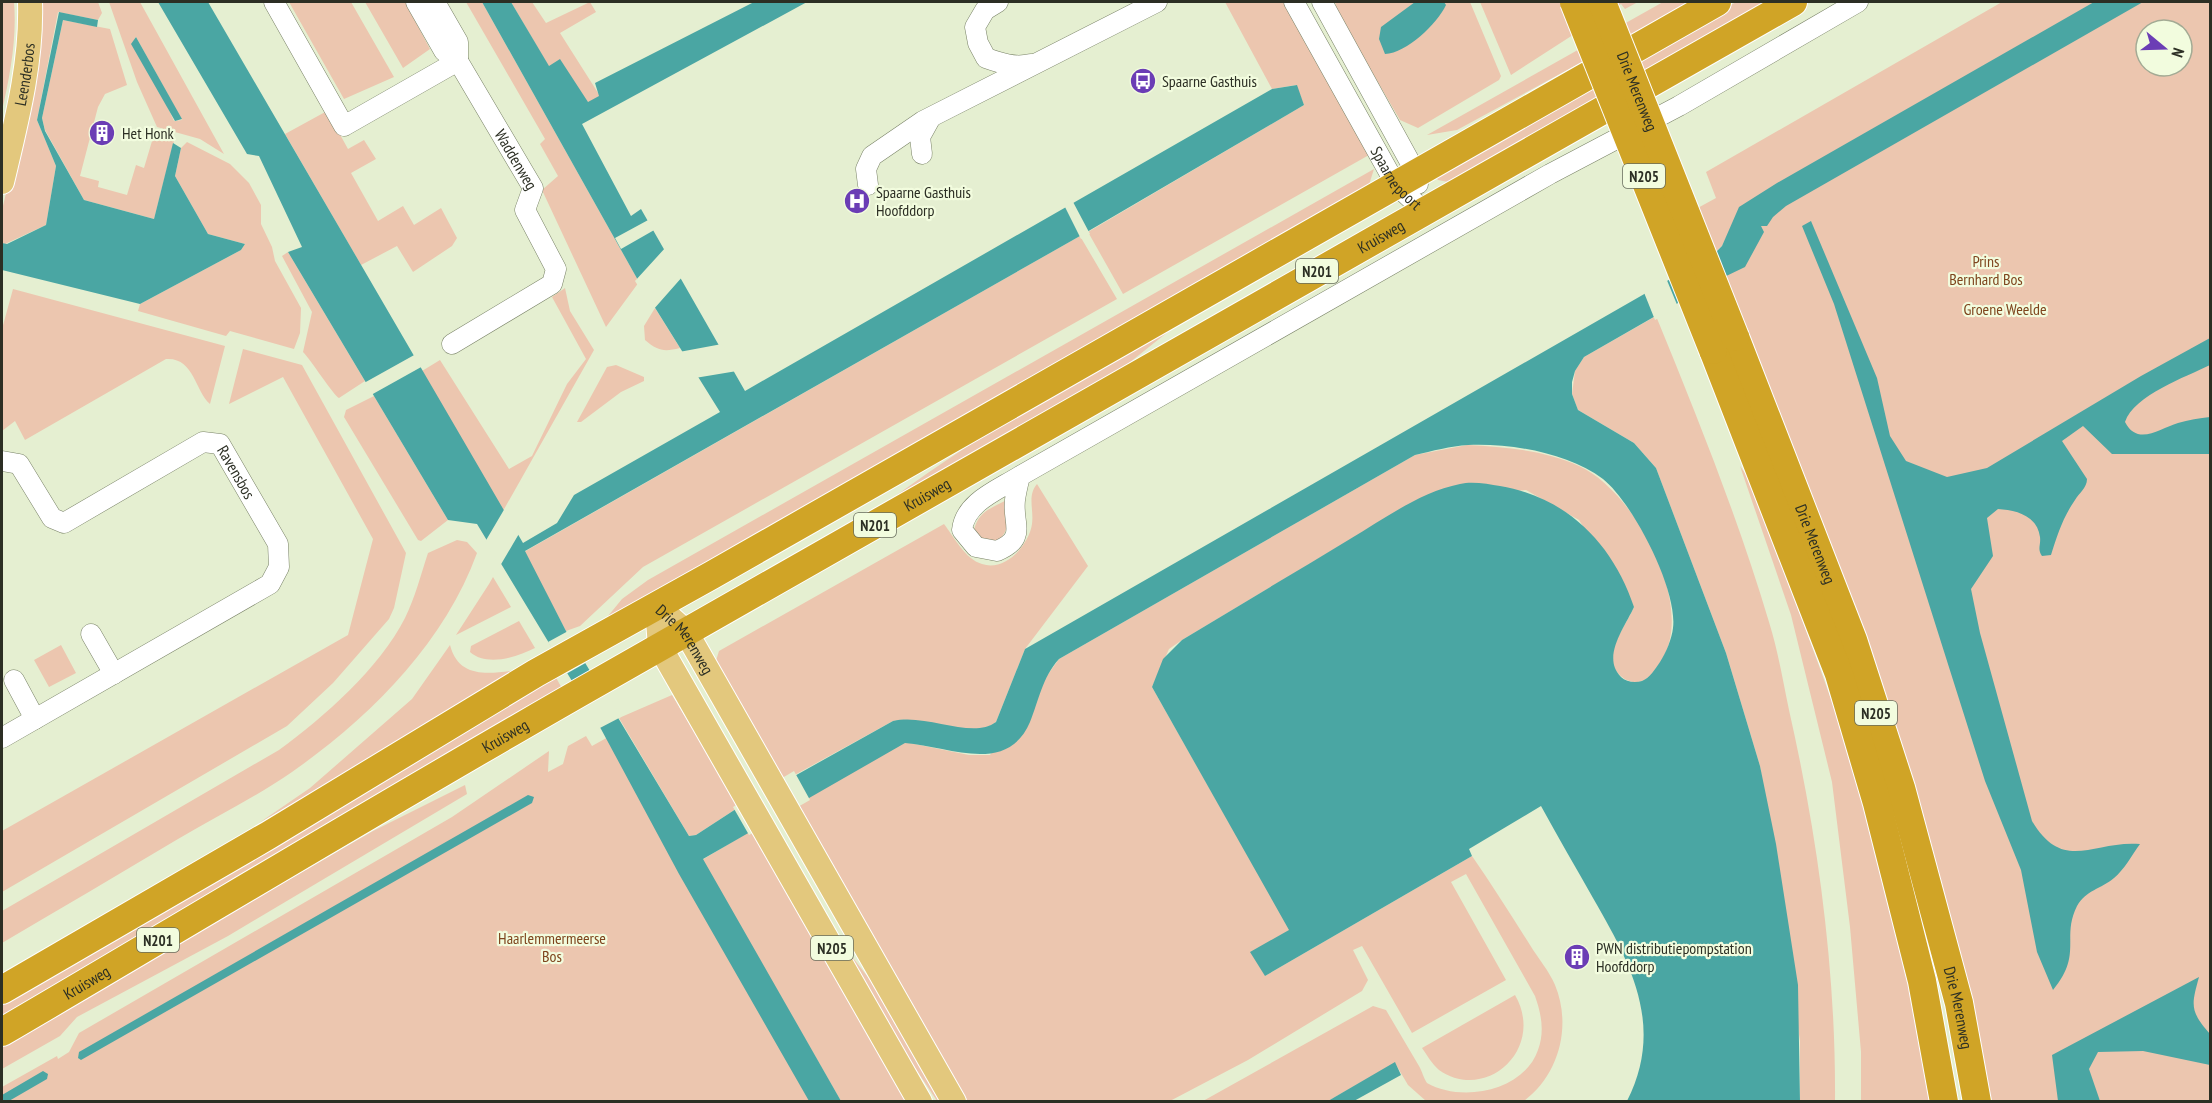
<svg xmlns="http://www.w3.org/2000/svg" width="2212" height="1103" font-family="'PT Sans Narrow',sans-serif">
<rect width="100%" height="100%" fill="#e5efd1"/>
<path fill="#ecc6af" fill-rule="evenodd" d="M2 2H14C17 39 10 75 2 111Z
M37 2H98L102 13 98 20 58 12 37 120 56 166 46 225 5 244 2 243V210L12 168Z
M109 2H140L224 154 200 139 157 127 137 82ZM135 37H136L182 120 174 121Z
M289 2H351L394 77 344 99Z
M365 2H405L430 49 403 68Z
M466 2H482L639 282 606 327 542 190 558 176 540 144 545 139Z
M511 2H532L546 23 590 2 596 12 560 33 600 96 588 103 560 60 549 67Z
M1225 2H1283L1369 155 1123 294 1088 232 1304 105 1296 85 1272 89Z
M1335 2H1470L1501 76 1499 80 1418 128 1400 120 1338 14Z
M1480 2H1638L1625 9 1621 4 1511 75Z
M1663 2H1692L1457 130 1427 135Z
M1736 2H1772L1448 182 1438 180 1433 172Z
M2002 2H2210V1101H1983L1720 279 1729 232 1722 246 1714 253 1694 210 1716 198 1706 172ZM2146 30H2182V66H2146Z
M63 20 110 29 127 85 105 94 98 107 80 176 99 181 98 187 127 195 136 165 144 168 155 131 175 137 154 219 84 200 45 130 42 118Z
M327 111 348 149 364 140 376 159 351 173 378 221 403 206 414 225 441 208 457 238 452 246 413 272 397 246 361 265 285 134Z
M187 142 230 164 249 183 261 205V224L272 247 275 261 301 308 300 333 294 349 230 331 226 336 138 311 140 304 241 250 245 244 208 234 175 176 181 148Z
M1374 169 1368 188 599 627 622 599 648 580Z
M1080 236 1117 299 643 567 580 626 566 631 524 552Z
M288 252 365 381 339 398C334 396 311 360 303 352L312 312 282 256Z
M565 288 570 311 594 350 503 511 422 371 440 360 509 469 532 456 567 384 586 359 552 297Z
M13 289 225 346 210 404C195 391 194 357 166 359L25 440 15 421 2 431V329Z
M655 308 680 348C664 352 658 351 645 340L644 326Z
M1656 316C1697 416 1738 518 1769 622 1778 651 1783 681 1789 710 1818 838 1836 971 1835 1101H1800V1041L1760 766 1726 653 1656 468 1634 443 1578 410 1572 394 1575 371 1584 357Z
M1179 323 1129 363 853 529C953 447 1067 386 1179 323Z
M243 349 302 365 406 553 394 608 389 619 333 683 287 726 2 892V831L348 635 373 539 283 377 229 404Z
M616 365 644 377V381L621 392 581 422H577L607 367Z
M374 396 448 520 421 541 418 540 344 417 346 410Z
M1467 445C1505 447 1543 450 1579 466 1633 490 1695 601 1663 658 1659 664 1652 675 1646 679 1630 689 1611 673 1612 656 1613 641 1628 621 1634 607L1579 520 1526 490 1415 501 1182 640 1169 649 1152 687 1290 930 1265 976 1472 856C1492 885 1511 915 1530 945 1538 958 1549 971 1555 985 1572 1026 1559 1075 1524 1101H1426L1408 1085 1395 1063 1328 1101H1203L1373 1006 1386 1010C1397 1029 1408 1047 1419 1066 1422 1071 1424 1079 1427 1083 1462 1103 1524 1091 1538 1050 1545 1031 1541 1013 1535 996L1466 874 1451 882 1506 980 1412 1033 1362 946 1353 950 1368 980 1362 991 1248 1060 1170 1101H963L793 806 905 742 969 755H990L1059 659 1415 455Z
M1740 466 1747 476C1800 614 1856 753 1891 897 1908 964 1920 1033 1934 1101H1861V1052L1850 927 1832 782 1791 615Z
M1037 484 1088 566 1025 649 996 722C970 742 925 714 893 721L780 783 714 667 719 651 944 524C954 537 965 559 982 564 1005 572 1029 545 1032 524 1034 509 1027 496 1037 484Z
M1007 500C1007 516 1011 530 998 541L983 540 974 530C978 512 991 508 1007 500Z
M457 540 467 542 477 553C444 644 369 718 292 772 256 797 215 817 178 839 119 874 60 909 2 943V911L279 750C324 717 379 669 405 618 415 598 421 574 428 553Z
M493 577 511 607 456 635 489 584Z
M519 621 535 648C517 657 487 667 470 652L471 646Z
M61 645 76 673 49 687 34 660Z
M450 645C460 683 496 672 526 669L259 823 310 788 412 699Z
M553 672 565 694 2 1020V999Z
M672 695 739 807 696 835 689 836 619 718Z
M586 736 592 746 610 736 817 1101 2 1102V1087L57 1056 58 1059 69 1052 79 1033 452 817 549 751 548 772 563 764 568 746Z
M465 785 467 794 228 936 77 1017 60 1036 2 1069V1046L373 831Z
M752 830 907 1101H841L702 860Z
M832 931 882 995 944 1101H937L888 1027Z
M1515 995C1546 1049 1486 1103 1439 1070 1432 1064 1427 1055 1422 1048Z"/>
<path fill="#4aa6a3" d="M158 2H208L523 543 557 523 574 495 720 412 639 282 482 2H511L549 66 560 59 588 102 599 96 595 83 754 2H807L582 124 631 216 641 209 745 391 1272 89 1297 85 1304 105 1080 236 525 551 566 631 689 836 696 835 739 807 893 721C927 713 972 740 996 722L1025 649 1714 254 1722 246 1739 207 1777 183 2094 2H2143L1786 206 1773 217 1767 226H1761L1764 232 1745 267 1720 279 1584 357 1575 371 1572 382V394L1578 410 1634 443 1656 468 1726 653 1760 766 1776 844 1798 985 1800 1102 1627 1101C1665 1026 1631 964 1593 898 1576 868 1558 837 1541 806L1469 849 1472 856 1265 976 1250 952 1289 930 1152 687 1163 659 1182 640C1238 606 1294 573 1350 539 1384 519 1420 492 1460 484 1472 481 1488 484 1500 486 1567 497 1613 544 1634 607 1625 627 1601 657 1621 677 1626 682 1635 683 1642 681 1650 678 1655 669 1660 662 1666 653 1672 638 1673 628 1678 590 1633 503 1603 479 1568 453 1511 443 1468 445 1451 446 1432 451 1415 455L1059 659C1042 678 1039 700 1030 722 1007 776 948 746 905 743L703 859 841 1101H809L679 874 601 729 477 524 448 520 288 252 302 247 259 156 247 154Z
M1415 2H1444L1446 5C1437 24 1407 53 1385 54L1379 39 1381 27Z
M59 12 98 20 97 27 63 20 42 118 45 131 84 200 154 219 173 143 181 148 175 176 208 234 245 244 241 250 140 304 2 270V243L7 244 46 225 56 166 37 120Z
M136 37 182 119 175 121 131 44Z
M1811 221 1877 378 1890 436 1906 461 1947 477 1987 468 2141 376 2210 338V365C2186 377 2134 395 2125 422 2138 447 2160 428 2178 423 2188 420 2200 418 2210 417V454H2112L2083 426 2062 441 2087 479C2087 488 2079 493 2075 500 2063 517 2057 536 2051 555L2042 556C2037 549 2041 545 2040 537 2037 515 2015 510 1998 509L1987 518 1993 556 1971 589 1980 633 2032 821C2064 874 2093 840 2140 844 2132 855 2124 870 2114 878 2101 889 2086 890 2077 906 2061 938 2083 954 2053 990L2037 952 2021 870 1985 781 1834 304 1802 226Z
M528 795 534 797 532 803 81 1060 78 1058 79 1052Z
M2199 977C2191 1006 2190 1011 2210 1034V1065L2143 1051 2098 1052 2089 1069 2100 1101H2058L2052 1055Z
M1395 1062 1401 1075 1354 1101H1328Z
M43 1071 48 1074 47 1079 9 1101H2V1095Z"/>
<path fill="#e5efd1" d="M1072 200 1090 234 1081 239 1064 205Z
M650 219 656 229 621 249 615 238Z
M666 247 683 276 653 310 635 281Z
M1666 278 1678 307 1655 320 1643 290Z
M722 344 737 371 695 378 679 352Z
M416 354 423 366 371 395 364 383Z
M505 508 520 532 500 566 485 542Z
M570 630 589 661 566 674 548 642Z
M594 670 621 717 598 729 571 682Z
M794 771 810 800 749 835 733 807Z"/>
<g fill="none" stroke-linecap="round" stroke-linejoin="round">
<g stroke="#798267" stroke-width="21">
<g id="minor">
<path d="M274 2 344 126 458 61"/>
<path id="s1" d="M416 2 444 51 458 61 533 188 525 210 556 269 552 284 452 344"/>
<path d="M435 2 458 42V61"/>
<path d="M998 2 985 10 975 27 978 43 986 58C1000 63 1015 68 1031 64"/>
<path id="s2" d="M1294 2 1396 185 1423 210"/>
<path d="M1322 2 1416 173 1418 184"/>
<path d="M922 154 920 137 930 119"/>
<path d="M868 185 866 169 872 156 923 121 1157 2"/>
<path id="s3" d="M2 461 19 464 52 518 64 523 203 442 220 444 278 544 279 567 270 584 2 738"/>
<path d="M1020 476C1018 484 1016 492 1015 500 1012 524 1028 538 997 551L976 547 962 530C965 502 998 490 1020 476L1550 174 1679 106 1858 2"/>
<path d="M91 634 114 674"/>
<path d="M14 680 35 719"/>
</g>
</g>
<g stroke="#fff" stroke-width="26">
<g id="major">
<path id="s4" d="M2 182C16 123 32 63 30 2"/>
<path id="s5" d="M657 606 686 632 954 1102"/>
<path d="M657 606 660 647 920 1102"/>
</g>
</g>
<g stroke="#fff" stroke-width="30">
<g id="highway">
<path id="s6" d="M1735 337 1853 640 1901 788 1959 1003 1977 1102"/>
<path d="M1713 350 1839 674 1877 803 1922 981 1944 1102"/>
<path d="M2 990 269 835 536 673 712 575 1717 2"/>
<path id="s7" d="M2 1032C202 915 400 795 602 680 998 453 1396 228 1793 2"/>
</g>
</g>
<use href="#minor" stroke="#fff" stroke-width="20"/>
<use href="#major" stroke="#e3c87d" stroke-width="24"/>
<use href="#highway" stroke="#d0a426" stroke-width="28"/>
<g stroke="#fff" stroke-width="30" stroke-linecap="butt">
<g id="highway-bridge">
<path d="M1574 2 1713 350"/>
<path id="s8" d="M1602 2 1735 337"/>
</g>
</g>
<use href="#highway-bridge" stroke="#d0a426" stroke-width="28"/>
</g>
<defs>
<g id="bus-disc" transform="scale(1.35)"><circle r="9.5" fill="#6b3db5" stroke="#f2fcde"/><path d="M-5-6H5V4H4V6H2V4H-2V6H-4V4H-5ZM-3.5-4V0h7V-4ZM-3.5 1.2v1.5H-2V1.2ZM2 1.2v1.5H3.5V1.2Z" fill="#fff"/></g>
<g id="building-disc" transform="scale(1.35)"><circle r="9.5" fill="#6b3db5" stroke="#f2fcde"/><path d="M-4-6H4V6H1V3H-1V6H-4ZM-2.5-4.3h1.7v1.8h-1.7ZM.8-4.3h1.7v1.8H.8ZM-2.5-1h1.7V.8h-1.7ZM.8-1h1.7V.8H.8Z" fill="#fff"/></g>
<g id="hospital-disc" transform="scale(1.35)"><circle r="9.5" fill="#6b3db5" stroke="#f2fcde"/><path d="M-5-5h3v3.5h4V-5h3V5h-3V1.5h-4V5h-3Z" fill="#fff"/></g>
</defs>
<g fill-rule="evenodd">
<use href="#bus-disc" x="1143" y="81"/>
<use href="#building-disc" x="102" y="133"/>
<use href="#hospital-disc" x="857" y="201"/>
<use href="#building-disc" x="1577" y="957"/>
</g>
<g text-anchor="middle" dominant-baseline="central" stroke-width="4.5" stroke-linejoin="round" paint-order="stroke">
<g fill="#f2fcde" stroke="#676c5c" stroke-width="1.5">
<rect x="1623" y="164" width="42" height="24" rx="4.5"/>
<rect x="1296" y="259" width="42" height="24" rx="4.5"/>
<rect x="854" y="513" width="42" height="24" rx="4.5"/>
<rect x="1855" y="701" width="42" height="24" rx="4.5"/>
<rect x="137" y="928" width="42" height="24" rx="4.5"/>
<rect x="811" y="936" width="42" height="24" rx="4.5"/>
</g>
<g font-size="15" font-weight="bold" fill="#2c2f24">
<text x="1644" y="176">N205</text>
<text x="1317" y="271">N201</text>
<text x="875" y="525">N201</text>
<text x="1876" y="713">N205</text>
<text x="158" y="940">N201</text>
<text x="832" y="948">N205</text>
</g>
<g font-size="16" fill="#2c2f24" stroke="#f2fcde">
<text stroke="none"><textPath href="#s4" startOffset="110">Leenderbos</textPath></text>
<text stroke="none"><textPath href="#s8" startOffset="96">Drie Merenweg</textPath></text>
<text stroke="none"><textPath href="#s1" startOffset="188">Waddenweg</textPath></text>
<text stroke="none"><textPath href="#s2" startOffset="204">Spaarnepoort</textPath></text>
<text stroke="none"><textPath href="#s7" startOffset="1592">Kruisweg</textPath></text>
<text stroke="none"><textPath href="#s3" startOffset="304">Ravensbos</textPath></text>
<text stroke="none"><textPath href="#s7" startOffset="1070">Kruisweg</textPath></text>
<text stroke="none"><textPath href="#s6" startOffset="222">Drie Merenweg</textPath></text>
<text stroke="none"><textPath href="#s5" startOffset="44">Drie Merenweg</textPath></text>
<text stroke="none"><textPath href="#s7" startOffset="584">Kruisweg</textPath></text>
<text stroke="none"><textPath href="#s7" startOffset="98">Kruisweg</textPath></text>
<text stroke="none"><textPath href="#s6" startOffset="708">Drie Merenweg</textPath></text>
</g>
<g font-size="16" fill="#2c2f24" stroke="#f2fcde" text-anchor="start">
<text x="1162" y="81">Spaarne Gasthuis</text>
<text x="122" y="133">Het Honk</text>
<text x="876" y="192">Spaarne Gasthuis<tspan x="876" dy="18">Hoofddorp</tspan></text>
<text x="1596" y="948">PWN distributiepompstation<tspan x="1596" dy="18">Hoofddorp</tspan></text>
</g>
<g font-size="16" fill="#7e451d" stroke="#f2fcde">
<text x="1986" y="261">Prins<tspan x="1986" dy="18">Bernhard Bos</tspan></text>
<text x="2005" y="309">Groene Weelde</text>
<text x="552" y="938">Haarlemmermeerse<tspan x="552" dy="18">Bos</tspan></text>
</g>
</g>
<rect width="2212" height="1103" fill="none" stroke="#2c2f24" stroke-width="6"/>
<g transform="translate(2164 48) rotate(109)"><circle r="28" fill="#f2fcde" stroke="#a3aa94" stroke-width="1.5"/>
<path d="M0-4.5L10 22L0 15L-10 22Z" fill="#6b3db5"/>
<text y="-9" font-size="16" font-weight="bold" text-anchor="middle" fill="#2c2f24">N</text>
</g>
</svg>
